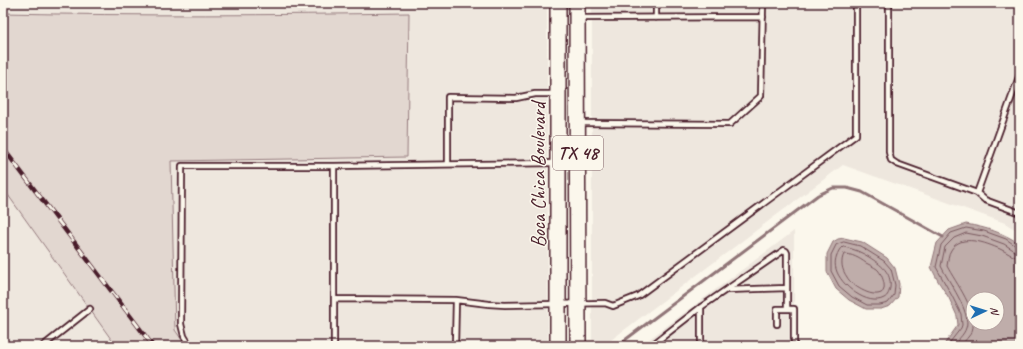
<svg xmlns="http://www.w3.org/2000/svg" width="1023" height="349" font-family="Caveat,sans-serif">
<rect width="100%" height="100%" fill="#fbf7ec"/>
<filter id="ink" filterUnits="userSpaceOnUse"><feTurbulence type="fractalNoise" baseFrequency=".025" numOctaves="2"/><feDisplacementMap in="SourceGraphic" scale="8" xChannelSelector="R" yChannelSelector="G"/><feConvolveMatrix kernelMatrix="1 2 1 2 8 2 1 2 1" color-interpolation-filters="sRGB"/></filter>
<g filter="url(#ink)">
<path fill="#eee7de" d="M3 3H547L548 346H177L166 332 164 161 337 157 409 13 222 15H101L3 13Z
M592 3H1020V231L1011 227 1005 223 843 165 603 346H592Z
M3 187 116 346H3Z
M794 231V346H640Z"/>
<path fill="#e2d7d0" stroke="#967b7e" d="M3 13C138 16 273 15 409 13L407 157 171 161 175 330 186 346H116L3 188Z"/>
<path fill="#bfadaa" stroke="#907477" fill-rule="evenodd" d="M966 224C987 228 1002 232 1020 244V342L1016 346H943L958 325 957 316 949 298 938 281 931 267 937 243 949 230ZM973 299H997V323H973Z
M844 238 862 242 887 258 895 268 899 284 898 297 890 306 881 309H866L849 300 836 289 827 272V254L833 242 838 239Z"/>
<g fill="none" stroke-linecap="round" stroke-linejoin="round">
<path stroke="#79585e" stroke-width="1" d="M844 242 860 246 884 261 891 269 895 285 894 295 888 303 880 305H867L852 297 839 286 831 271V255L836 245Z
M844 247C854 249 861 252 869 257 881 265 892 272 890 288 889 292 888 296 884 298 868 307 840 285 836 269 834 262 836 255 840 249Z
M844 254C852 254 859 258 866 263 870 265 874 267 877 269 882 273 888 290 881 293 871 298 851 285 847 277 842 270 840 262 844 254Z
M947 346 961 328 962 325 961 314 952 296 936 267 941 245 951 233 966 228 984 231 1006 239 1016 246 1020 247
M953 346C957 340 964 335 966 328 972 313 948 281 941 266L945 247 954 238 966 233 982 236 1004 244 1015 251 1020 252
M961 346C964 341 970 336 972 331 979 312 955 282 947 266 948 261 948 254 951 250 961 233 986 243 1000 249 1007 252 1012 257 1020 258"/>
<path stroke="#907477" stroke-width="3" d="M617 346 818 195 833 188H847L862 192 943 237"/>
<g stroke="#4a1f2b" stroke-width="8">
<path id="service" d="M889 3V152L891 160 897 164 977 193 1020 74
M579 18 763 17
M656 18V3
M579 123 730 124 761 96 763 3
M448 164V97L516 98 535 94H556
M334 166V346
M977 193 985 200 1020 213
M727 290 787 288
M334 299 456 300 489 304 505 305 605 303 613 306 638 296 856 135V3
M777 324V309H787
M43 346 90 309
M190 346 184 336 181 324 182 166H334L556 163
M455 346 456 300
M651 346 701 307 784 250 786 251 787 253V309H794V346
M701 346V307"/>
</g>
<g stroke="#4a1f2b" stroke-width="18">
<path id="primary" d="M558 3V346
M577 3 578 346"/>
</g>
<use href="#service" stroke="#fbf7ec" stroke-width="4.5"/>
<use href="#primary" stroke="#fbf7ec" stroke-width="15"/>
<g stroke="#4a1f2b" stroke-width="4.5">
<path id="rail" d="M3 148 153 346"/>
</g>
<use href="#rail" stroke="#fbf7ec" stroke-width="3" stroke-dasharray="9" stroke-linecap="butt"/>
</g>
</g>
<g text-anchor="middle" dominant-baseline="central" stroke-width="3" stroke-linejoin="round" paint-order="stroke">
<rect fill="#fbf7ec" stroke="#7f6065" stroke-width="1" x="553" y="136" width="50" height="34" rx="3"/>
<g font-size="19" font-weight="bold" fill="#4a1f2b">
<text x="578" y="153">TX 48</text>
</g>
<g font-size="20" fill="#4a1f2b" stroke="#fbf7ec">
<text transform="translate(538 175) rotate(-90)">Boca Chica Boulevard</text>
</g>
</g>
<rect width="1023" height="349" fill="none" stroke="#fbf7ec" stroke-width="16"/>
<rect x="8" y="8" width="1007" height="333" fill="none" stroke="#4a1f2b" stroke-width="1.5" filter="url(#ink)"/>
<g transform="translate(985 311) rotate(86)"><circle r="19" fill="#fbf7ec" stroke="#b4a19f"/>
<path d="M0-3L7 15L0 10L-7 15Z" fill="#1f6fb2"/>
<text y="-6" font-size="11" font-weight="bold" text-anchor="middle" fill="#4a1f2b">N</text>
</g>
</svg>
